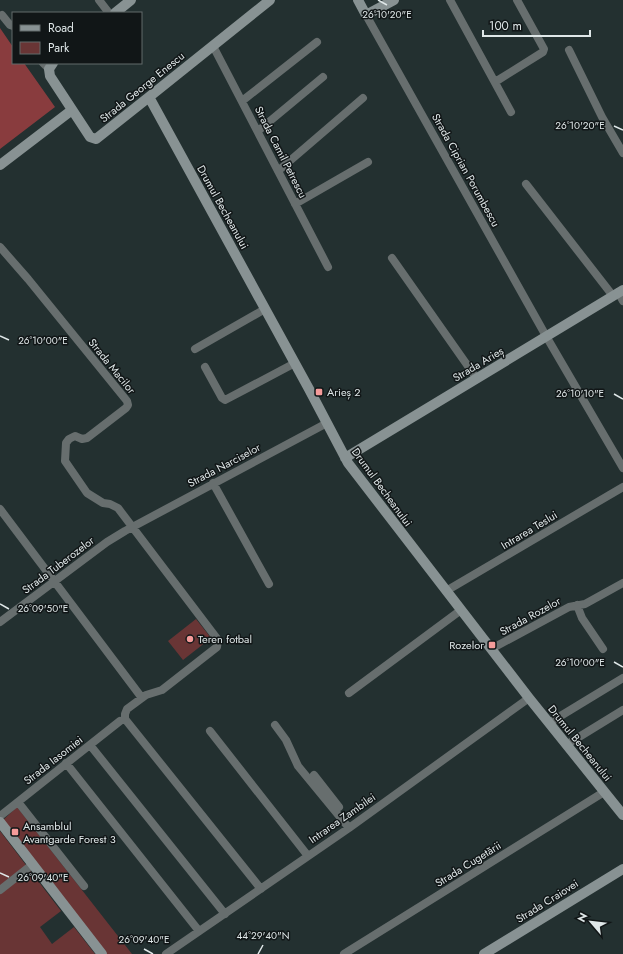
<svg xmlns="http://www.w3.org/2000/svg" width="623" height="954" font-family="Jost,sans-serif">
<rect width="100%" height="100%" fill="#233030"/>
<path fill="#693535" d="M196 619 211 638 183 660 168 641Z
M17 807 132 954H106L3 820Z
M0 831 61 911 40 927 52 944 74 927 95 954H0Z"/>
<path fill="#893c3e" d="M0 28 13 47V63H24L55 107 0 149Z"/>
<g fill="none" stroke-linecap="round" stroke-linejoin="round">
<path stroke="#676e6e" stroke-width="8" d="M99 0 109 13
M450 0 511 112
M2 15 10 25 13 26
M366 15 546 336 623 468
M213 46 328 267
M569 50 602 117 623 153
M43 63 49 69
M495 82 543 52 544 49 517 0
M242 101 317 42
M258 131 323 77
M278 171 363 98
M526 184 613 296
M295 204 368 162
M0 247 28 279 127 401 128 405 126 408 87 438 82 439 75 436 69 439 66 443 65 461 87 493 103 503 110 504 118 508 218 640 217 647 162 690 146 695 127 709 125 714V719L261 889
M392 258 477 379
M618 292 623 301
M195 349 265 309
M205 367 222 398 225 400 295 363
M213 483 269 584
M0 509 142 698
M446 591 623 487
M577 605 582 618 603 649
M0 622 107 542 125 531 327 423
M491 649 569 607 585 604 623 583
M349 693 461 610
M549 723 623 678
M275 725 286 740 298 766 349 828
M210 731 308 856
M90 745 225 914
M566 745 623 710
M66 763 199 931
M314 775 339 807
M18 802 84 886
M0 816 120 721
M0 890 33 864
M166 954 349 828 529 698
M344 954 604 792"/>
<path stroke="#889293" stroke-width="10" d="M358 0 366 15 394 0
M115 13 131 0
M53 63 49 69 50 76 90 137 96 139 149 97 270 0
M149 97 309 389 348 463 529 698 623 815
M0 165 72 110
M345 458 623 290
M0 822 102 954
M484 954 623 869"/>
</g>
<path fill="none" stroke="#dfe7e8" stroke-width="1.5" d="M378 0 387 5M614 126 623 130M0 336 9 340M614 394 623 399M0 604 9 609M614 662 623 667M0 873 9 877M144 949 153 954M258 954 263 945"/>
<g fill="#f59b9a" stroke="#111617" stroke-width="1.5">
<rect x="315" y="388" width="8" height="8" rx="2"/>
<circle cx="190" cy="639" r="4"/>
<rect x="488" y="641" width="8" height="8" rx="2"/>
<rect x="11" y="828" width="8" height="8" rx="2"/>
</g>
<g text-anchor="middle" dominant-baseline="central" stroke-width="3" stroke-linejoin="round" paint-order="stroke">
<g font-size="11" fill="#dfe7e8" stroke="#111617">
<text transform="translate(142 87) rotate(-39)">Strada George Enescu</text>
<text transform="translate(281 152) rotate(63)">Strada Camil Petrescu</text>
<text transform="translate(466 170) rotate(61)">Strada Ciprian Porumbescu</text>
<text transform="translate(223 207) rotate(61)">Drumul Becheanului</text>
<text transform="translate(478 364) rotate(-31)">Strada Arieș</text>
<text transform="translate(112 366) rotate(51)">Strada Macilor</text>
<text transform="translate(224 465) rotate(-28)">Strada Narciselor</text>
<text transform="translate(382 487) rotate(54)">Drumul Becheanului</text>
<text transform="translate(529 530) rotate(-31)">Intrarea Teslui</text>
<text transform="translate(58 565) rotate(-37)">Strada Tuberozelor</text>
<text transform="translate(530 616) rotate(-29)">Strada Rozelor</text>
<text transform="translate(580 743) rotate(51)">Drumul Becheanului</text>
<text transform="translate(53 760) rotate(-38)">Strada Iasomiei</text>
<text transform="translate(342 818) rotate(-35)">Intrarea Zambilei</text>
<text transform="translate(468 864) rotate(-32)">Strada Cugetării</text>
<text transform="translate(547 901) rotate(-32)">Strada Craiovei</text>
</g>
<g font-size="11" fill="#dfe7e8" stroke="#111617" text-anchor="start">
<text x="327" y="392">Arieș 2</text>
<text x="198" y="639">Teren fotbal</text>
<text x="484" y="645" text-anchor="end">Rozelor</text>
<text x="23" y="826">Ansamblul<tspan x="23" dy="13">Avantgarde Forest 3</tspan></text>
</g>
</g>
<g font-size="10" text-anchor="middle" fill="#dfe7e8" stroke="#111617" stroke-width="3" stroke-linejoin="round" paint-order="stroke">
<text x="387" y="18">26°10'20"E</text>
<text x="580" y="129">26°10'20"E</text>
<text x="43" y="344">26°10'00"E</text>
<text x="580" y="397">26°10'10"E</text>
<text x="43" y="612">26°09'50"E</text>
<text x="580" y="666">26°10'00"E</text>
<text x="43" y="881">26°09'40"E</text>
<text x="263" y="939">44°29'40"N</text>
<text x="144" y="943">26°09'40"E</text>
</g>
<rect x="12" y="12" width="130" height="52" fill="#111617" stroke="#636a6b"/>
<rect x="20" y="25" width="20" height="6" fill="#889293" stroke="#636a6b"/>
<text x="48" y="32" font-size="12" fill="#dfe7e8">Road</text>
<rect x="20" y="42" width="20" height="12" fill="#693535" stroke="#636a6b"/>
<text x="48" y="52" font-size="12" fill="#dfe7e8">Park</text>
<g transform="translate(591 922) rotate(298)" stroke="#111617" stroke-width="3" paint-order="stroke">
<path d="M0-3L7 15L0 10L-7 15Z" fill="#dfe7e8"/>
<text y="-6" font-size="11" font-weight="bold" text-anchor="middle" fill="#dfe7e8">N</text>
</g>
<path d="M483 30v6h107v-6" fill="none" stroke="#dfe7e8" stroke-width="2"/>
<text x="489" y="30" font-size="12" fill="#dfe7e8" stroke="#111617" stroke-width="3" paint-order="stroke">100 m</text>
</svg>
